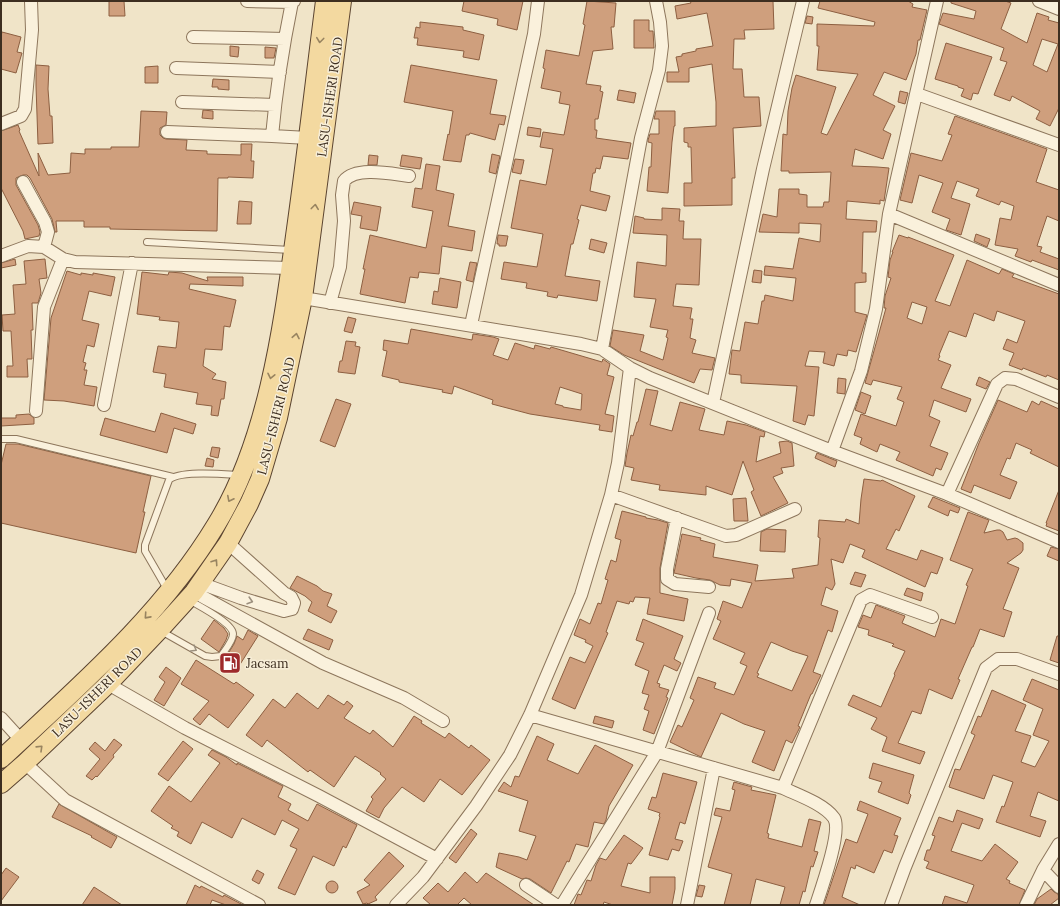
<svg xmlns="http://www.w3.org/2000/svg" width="1060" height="906" font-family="Lora,serif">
<rect width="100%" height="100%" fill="#f0e4c8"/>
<path fill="#cf9f7d" stroke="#8d5f41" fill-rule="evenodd" d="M109 1H124L125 16H109Z
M464 1H523L517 30 497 25 498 19 462 11Z
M587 1 616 3 614 27H611L613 49 593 51 586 84 601 86 600 91 603 92 598 119H595V130H597L596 138 631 143 628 159 603 156 600 169 596 168 595 173H593L590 191 610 196 606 211 581 205 577 219 579 220 573 244H571L565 276 600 281 597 301 558 295 557 298 547 296 548 292 526 288 527 283 501 279 504 262 537 267 543 234 511 228 520 180 546 185 553 149 540 147 543 132 564 135 570 105 559 103 561 92 541 88 545 69 543 68 546 50 579 56 585 25 583 24Z
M690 1H773L774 29 744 30 745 39H734L733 69H742L744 97H759L761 126 733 128 735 178H732V205L684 206V183H692L691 147H688V143L684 142V128L716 126V102L712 64 689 68V82H667V72H679L676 57 682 56V54L696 51V49L713 46 707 13 677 19 675 6 691 3Z
M820 1H908L913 4 912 7 927 10 920 40H918L916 54 906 80 884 72 873 95 895 106 883 130 891 134 883 159 855 149 852 166 877 167 889 168 884 201 880 200V204L847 201 846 219 877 221 876 232H863L862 273H866V282L855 283V312L867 315 856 352 848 350 847 356 837 354 834 366 823 363 825 352 809 351 805 366 819 367 814 416 808 415 805 425 793 421 797 386 741 383V375L729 374 732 350 740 351 745 322 758 324 762 301H764L765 295 793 301 796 278 764 275 765 266 793 269 799 238 820 242 821 224 799 223V233L759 232 763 214 777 217 779 189H799V194L807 195V207H823L824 202H829L831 172 789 173V171H781L783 134 787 135 788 111 792 88 796 75 836 87 821 133 827 135 858 74 817 70 819 46H817V24L874 26 875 22 818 8Z
M951 1H1005L1011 3 1001 29 1027 43 1037 13 1049 17 1048 20 1059 23V108L1050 126 1036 119 1040 111 1012 96 1010 101 994 95 1007 62 1000 60 1004 48 939 24 943 13 974 19 976 11 951 3ZM1042 39 1058 44 1047 72 1033 65Z
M807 16 813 17 812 24 805 23Z
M634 20H649V31H653L654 48H634Z
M420 22 463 27V30L484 35 479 60 463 57 464 51 417 45 418 38H414L416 27 420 28Z
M2 32 21 37 17 52 22 53 16 73 1 69V36Z
M946 43 992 57 978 94 973 93 971 100 961 96 964 89 958 87V86L935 79Z
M230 46 239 47 238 57 230 56Z
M265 47 276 48 274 58H265Z
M36 65 49 66 48 89 50 116H52L53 143 38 144 36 86Z
M411 65 497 80 490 114 506 116 504 125 499 124 495 140 470 133 469 135H466L461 162 443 160 448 134 449 135 453 111 404 102Z
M158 66V83H145V67Z
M213 79 229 80V90L218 89V87H212Z
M619 90 636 93 634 103 617 100Z
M900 91 908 93 905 104 898 102Z
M203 110 213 111V119L202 118Z
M141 111 167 112 166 125 160 128V135L163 138 166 139 187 140 186 150 207 151V154L241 155V144H252L251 161H254L253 178 228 177V178H218L217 231 110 229V227H84V221H56L57 232H55L52 219 30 178 27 175H23L16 178V185L38 225 40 232 39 236 25 239 23 231 1 188V131L18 125 20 130 19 131 39 176 38 153 48 175 70 173 71 153 85 154V149H111V147H139Z
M656 111H675V126H674L672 142 668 193 647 191 649 167H651L652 143 648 142V140L650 134H659V119H654Z
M955 116 1047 149 1036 182 1059 190V221L1047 216 1037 246 1042 247 1040 252 1059 259V270L1032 260 1031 262 1015 256 1018 249 995 245 1000 218 1011 220 1014 206 1001 201 999 205 976 196 979 189 957 181 951 198 970 204 961 235 946 230 950 219 932 212 943 183 919 175 912 203 900 200 911 153 942 161 952 135 948 134Z
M528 127 541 129 540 137 527 135Z
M492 154 500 156 496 174 489 172Z
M369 155 378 156 377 165H368Z
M402 155 422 158 420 169 400 166Z
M515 159 524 160 521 174 512 172Z
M426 164 440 166 436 190 454 194 448 226 475 231 472 251 442 246 439 274 419 272 418 278 410 277 405 303 360 294 365 269H363L370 235 426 248 433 211 412 207 415 188 422 189Z
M239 201 252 202 251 224H237Z
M354 202 381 207 377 231 360 228 362 216 351 214Z
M662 208 680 209 679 221H684L683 239H701L699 285 676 284 673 306 692 308 690 319H693L690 338 696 340 692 353 715 358 712 370 700 369 694 383 624 355 610 346 613 330 644 335 640 351 663 360 668 338 666 337 668 330 650 327 656 299 634 297 637 262 666 266 667 235 633 233 635 216 644 218V219L662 220Z
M976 234 990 239 987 247 974 241Z
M498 235 508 236 506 246H499V244H497Z
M899 235 908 238V237L954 255 935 301 950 306 967 260 999 274 1002 269 1014 274 1012 277 1059 294V380L1047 375 1046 377 1023 368 1022 370 1009 365 1014 353 1003 349 1007 339 1017 343 1025 321 997 311 994 321 974 313 966 337 949 331 939 355 940 356 938 360 951 365 941 388 971 399 966 412 934 400 929 416 940 421 930 446 948 453 941 470 936 468 933 476 896 460 900 452 880 444 877 452 860 444 862 438 854 435 861 414 896 426 904 402 897 399 902 387 873 380 871 385 865 383 886 308H884L885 296 891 278 888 277 890 260 893 252H892ZM912 302 927 307 922 324 907 318Z
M591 239 607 243 604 253 589 249Z
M15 259 16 265 1 268V263Z
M45 259 47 278 39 279 41 293 38 303H32L33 330H31L32 359H27L28 377H7V366H13L11 331H3L2 315 15 314 13 285 26 284 24 261Z
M470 262 477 263 473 282 466 280Z
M754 270 762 271 761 283 752 282Z
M67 271 81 275V273L93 275V273L115 277 111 296 89 291 82 320 99 324 94 347 87 345 83 362 86 363 84 370H87L84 385 97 387 94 406 64 401 44 400 51 318Z
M142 272 168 275 169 272 182 273 208 281 207 277H243V286L190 284 189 289 236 300 230 327 224 326 222 350 205 349 203 366 216 374 212 379 226 382 224 399H221L218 416 211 415 212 406 196 404 198 393 164 387 166 374 153 372 158 346 176 348 179 322 159 320 160 317 137 314Z
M440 278 461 282 457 308 432 304 434 291 438 292Z
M348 317 356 319 352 333 344 331Z
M411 329 472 340 473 334 493 337 499 339 493 355 508 360 515 343 534 349 535 345 550 349 551 347 602 362 603 359 610 364 607 375 614 377 605 414 614 416 612 432 599 430 600 425 530 414 492 404 493 400 454 386 452 394 442 392 443 390 399 382V380L382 376 387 351 383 350 384 340 408 344ZM560 387 582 394 581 410 563 407V406L555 404Z
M346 341 356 342 355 346 360 347 355 374 338 372 340 361H342Z
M979 377 990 382 986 389 976 385Z
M838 378 846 379 845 394 837 393Z
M646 389 658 391 650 425 672 431 680 402 705 409 699 430 724 435 727 421 746 425 765 432 764 437 760 436 756 462 781 453 779 442 787 441 792 443 794 466 781 468 783 473 773 477 788 503 761 516 751 492 754 490 743 461 732 495 706 486V495L659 490 660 485 631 480 634 468 625 466 627 453 631 435 633 436 637 422H638Z
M861 392 871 396 865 414 855 410Z
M336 399 351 404 335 447 320 441Z
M998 400 1027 412 1032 401 1039 405 1041 401 1059 409V467L1030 453 1032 450 1016 443 1010 459 1007 458 1000 475 1017 482 1010 499 974 485 971 493 961 489 979 443Z
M161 413 196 424 193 434 174 428 167 453 100 435 105 418 155 432Z
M29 414 34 418V424L1 426V418H16V415Z
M6 444H18L151 476 143 512H145L136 553 1 523V465Z
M212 447 220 448 218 458 210 456Z
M817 453 837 461 835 467 815 458Z
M207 458 214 460 213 467 205 466Z
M864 479 881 481 882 480 915 496 899 531 896 529 886 549 917 560 921 550 943 558 937 574 931 572 925 587 862 557 865 550 850 544 843 563 831 559 835 584 832 590 826 587 821 605 838 611 832 632 828 630 813 672 821 675 812 694H811L798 726 800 727 792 743 786 740 774 771 752 762 765 731 744 724 721 713 701 757 670 742 678 725 682 727 694 700 690 698 698 677 716 683 714 688 734 695 747 666 740 663 745 653 713 639 721 621 717 619 723 601 742 608 752 583 731 579 730 586 720 585 710 580 696 578 674 573 682 534 701 538 700 540 715 544 713 557 758 565 755 581 794 578 792 569 818 565 820 538 818 537 819 520 845 522 846 519 859 524 861 499ZM771 642 792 651 808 656 792 691 757 677 759 674 757 673Z
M1059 490V531L1046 526 1047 523H1046Z
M933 497 960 508 958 513 950 510 948 516 928 507Z
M746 498 748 521H734L733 499Z
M622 511 646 517V518L658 520 668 523 660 568V593L688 599 684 621 647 614 650 598 635 597 633 602 630 601 629 604 617 601 606 632 608 633 575 709 552 699 570 657 585 663 593 646 585 642 586 640 574 635 580 619 590 624 598 603 601 604 608 580 605 579 611 560 616 562 621 540 615 538Z
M968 512 989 520 984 533 997 530H1000L1003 532 1007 540 1015 538 1018 539 1023 543V550L1021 553 1007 563 1019 568 1003 609 1012 612 1004 637 980 629 973 647H972L958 679 960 680 952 699 929 689 921 714 912 711 898 743 925 752 920 764 882 751 887 737 871 729 877 718 848 705 853 695 881 707 895 675 894 674 905 651 892 646 894 644 868 635 869 630 858 627 863 615 871 618 876 605 905 616 902 623 935 637 941 619 955 624 968 586 966 585 973 569 950 560Z
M767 529 786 530 785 552 760 551 761 532Z
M1051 547 1059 549V561L1047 556Z
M855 572 866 575 861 587 850 584Z
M297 576 317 586 323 591 332 594 327 606 337 611 331 623 308 611 312 602 305 596 290 588Z
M907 588 923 593 921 601 904 595Z
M643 619 683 636 674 659 681 663 677 671 664 665 657 683 660 684 659 687 669 690 666 697 668 698 654 734 643 730 649 711 644 709 649 695 642 693 649 671 635 665 644 643 636 640Z
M214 620 224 628 228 634 226 640 219 652 201 639Z
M308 629 333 640 329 650 303 639Z
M248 630 258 636 239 666 226 657 234 644 237 636 243 640Z
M1057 636H1059V663L1050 660Z
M196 660 234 684 236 682 254 695 228 728 209 714 200 725 193 719 209 701 181 684Z
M166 667 181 678 164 706 154 700 165 682 159 677Z
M1032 679 1059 690V801L1038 792 1030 816 1046 821 1040 837 996 822 1002 806 1004 807 1013 782 993 775 984 799 949 787 955 769 960 770 975 735 971 733 978 716 981 717 992 690 1026 705 1015 731 1031 736 1021 762 1035 767 1049 741 1033 735 1043 709 1023 700Z
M297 693 318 709 328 695 344 705 347 701 353 706 344 718 370 734 373 730 393 747 414 716 422 721 421 723 445 738 449 733 469 748 471 745 490 760 462 795 440 779 424 802 402 787 384 808 379 818 366 811 373 799 371 797 386 779 380 774 381 773 355 756 334 787 310 770 308 772 267 740 262 747 246 735 273 699 285 708Z
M595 716 614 721 612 728 593 723Z
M537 736 554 744 547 760 578 774 595 745 633 765 609 806 606 820 604 824 594 822 588 847 576 844 569 862 567 861 551 893 530 879 526 878 522 879 496 867 499 853 519 857 527 860 536 836 519 831 528 801 498 791 504 782 511 787 515 776 519 777Z
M114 739 122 745 113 755 114 757 97 777 96 776 92 780 86 776 100 759 89 749 95 742 105 751Z
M183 741 193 749 168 781 158 774Z
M212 750 226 757 237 765V763L283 786 278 797 291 804 288 810 308 821 317 804 357 825 346 848 343 846 334 866 313 856 295 895 278 888 297 849 290 846 299 829 282 820 275 835 242 818 232 838 202 822 191 844 177 836 179 832 171 828 173 826 151 811 169 786 191 802 220 763 208 755Z
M873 763 914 775 909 793 911 795 908 804 878 792 882 782 869 778Z
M663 773 697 782 685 824 680 822 675 839 683 841 679 851 672 849 668 860 649 855 660 817 659 816 660 813 648 809 652 797 656 798Z
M734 782 752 787 751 790 776 795 767 833 769 834 768 838 802 847 809 819 821 822 814 851 818 852 813 867 811 866 805 892 803 891 799 905H780L785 887 756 879 750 905H724L732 874 708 867 722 817 714 815 716 808 730 811 735 790 732 789Z
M860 801 901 818 894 835 898 836 892 853 884 850 874 873 856 865 855 869 851 867 842 897 860 905H824L846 839 857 843 868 814 857 810Z
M59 804 117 837 111 848 91 837 92 836 52 817Z
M957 810 983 819 979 829 962 823 951 851 982 861 995 844 1018 862 1006 879 1010 881 1009 883 1025 890 1019 905H942L945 896 967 903 974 885 926 868 929 862 924 860 927 850H930L935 836 932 835 939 817 953 822Z
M471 829 477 834 456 863 449 858Z
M624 835 643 848 631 864 628 863 621 886 650 893V877H675V889L672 905H613L604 902 603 905H574L578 894 581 895 587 880 591 881 596 865 600 858 606 860Z
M389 852 404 866 375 897 377 900 368 904 367 903 363 904 357 892 370 885 364 880Z
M6 868 19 877 1 901V875Z
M257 870 264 874 259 884 252 880Z
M465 872 477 883 486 873 534 905H472L464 898 457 905H431L423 898 438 883 448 892Z
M326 887a6 6 0 1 1 12 0a6 6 0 1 1-12 0Z
M195 885 200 888 201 886 223 897 224 895 243 905H226L212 900 210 905H186Z
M699 885 705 886 702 897 696 896Z
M94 887 122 905H82Z
M1051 889 1054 892 1058 894 1059 898 1050 905H1034L1037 899Z"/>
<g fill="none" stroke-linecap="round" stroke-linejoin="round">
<g stroke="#8d765c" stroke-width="8">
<path id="service" d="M147 242 291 250
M1 439H16L173 477
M167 589 145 551V545L169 480C179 470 223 474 238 475
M161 631 205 656 212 657 221 656C225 650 233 641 233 634 233 623 199 606 189 600"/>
</g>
<g stroke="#8d765c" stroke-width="14">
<path id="minor" d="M247 1 292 2
M294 1 292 2C283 46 276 91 272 136L308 138
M1039 1 1059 9
M193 37 285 39
M176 68 280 72
M917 94 1059 145
M182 102 275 105
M1 124 21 116 25 109 32 30 31 1
M167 132 272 136
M23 182 45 222 48 232 44 247
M889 214 1059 285
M1 256 28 246 44 247 63 259 75 262 290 268
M303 298 581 344 602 349 630 368 650 378 832 451 947 494 1059 542
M330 303 340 267 344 221 342 195 344 181C356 166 392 174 409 176
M471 325 534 34 538 1
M602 349 641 138 659 70 662 46 660 22 656 1
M713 403 763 169 803 1
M104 405 132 263
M36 411 44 307 63 259
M832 451 861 371 876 309 889 214 937 1
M947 494 997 384 1005 378 1016 379 1059 397
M611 495 726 536 736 535 795 509
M677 518 667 569V579L675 584 709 587
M200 583 241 598 284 611 292 609 294 603 291 597 284 593 228 543
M194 592 323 663 404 698 443 721
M108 684 185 728 319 796 437 859
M530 715 783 788C798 795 824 804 834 818 842 831 821 890 816 905
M1 718 21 740
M25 763 65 800 259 905
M783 788 861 600 870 595 932 617
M1043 870 1059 887
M526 885 556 905
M396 905 423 877 476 806 510 755 530 715 581 595 611 495 618 463 630 368
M562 905 657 752 709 613
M687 905 714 768
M891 905 905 867 986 668 998 659H1017L1059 674
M1026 905 1043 870 1059 844"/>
</g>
<g stroke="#5b4430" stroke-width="20">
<path id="primary" d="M1 759C78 687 161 616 216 525 267 442 282 331 295 236 306 158 315 79 325 1
M1 784 25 763 108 684 165 624 194 592 228 543 249 504 260 479 278 418 303 298 342 1"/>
</g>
<use href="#service" stroke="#faf1dc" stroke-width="6"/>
<use href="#minor" stroke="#faf1dc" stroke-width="12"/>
<use href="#primary" stroke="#f3d9a0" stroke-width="18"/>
</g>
<defs><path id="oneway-chevron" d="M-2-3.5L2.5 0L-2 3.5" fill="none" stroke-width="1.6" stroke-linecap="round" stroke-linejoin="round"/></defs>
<g stroke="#988460">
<use href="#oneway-chevron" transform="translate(320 40) rotate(97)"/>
<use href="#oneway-chevron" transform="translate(315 207) rotate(-83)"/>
<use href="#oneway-chevron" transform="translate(296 336) rotate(-79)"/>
<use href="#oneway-chevron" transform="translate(271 376) rotate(102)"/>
<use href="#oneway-chevron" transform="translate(230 499) rotate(117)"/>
<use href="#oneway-chevron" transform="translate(215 562) rotate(-56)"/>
<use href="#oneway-chevron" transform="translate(147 616) rotate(132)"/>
<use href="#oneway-chevron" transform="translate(40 748) rotate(-44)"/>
</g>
<g stroke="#9c907e">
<use href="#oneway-chevron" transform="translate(250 601) rotate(17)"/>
<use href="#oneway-chevron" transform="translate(194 649) rotate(30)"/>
</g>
<defs>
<g id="fuel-square" transform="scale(1.15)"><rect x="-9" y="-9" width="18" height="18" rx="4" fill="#9e2a2b" stroke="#f7eed8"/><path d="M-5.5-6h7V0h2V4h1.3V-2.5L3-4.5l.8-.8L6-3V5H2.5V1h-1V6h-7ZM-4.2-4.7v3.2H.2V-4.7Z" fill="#fff"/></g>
</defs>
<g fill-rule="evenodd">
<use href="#fuel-square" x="230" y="663"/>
</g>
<g text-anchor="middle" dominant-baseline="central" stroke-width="3" stroke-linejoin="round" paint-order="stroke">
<g font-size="13" fill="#3d2e20" stroke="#f7eed8">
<text transform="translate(330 97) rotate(-82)">LASU-ISHERI ROAD</text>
<text transform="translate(276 416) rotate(-76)">LASU-ISHERI ROAD</text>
<text transform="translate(97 692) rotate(-45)">LASU-ISHERI ROAD</text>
</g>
<g font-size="13" fill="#3d2e20" stroke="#f7eed8" text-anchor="start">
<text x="246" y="663">Jacsam</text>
</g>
</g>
<rect width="1060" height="906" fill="none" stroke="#3d2e20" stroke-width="4"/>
</svg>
